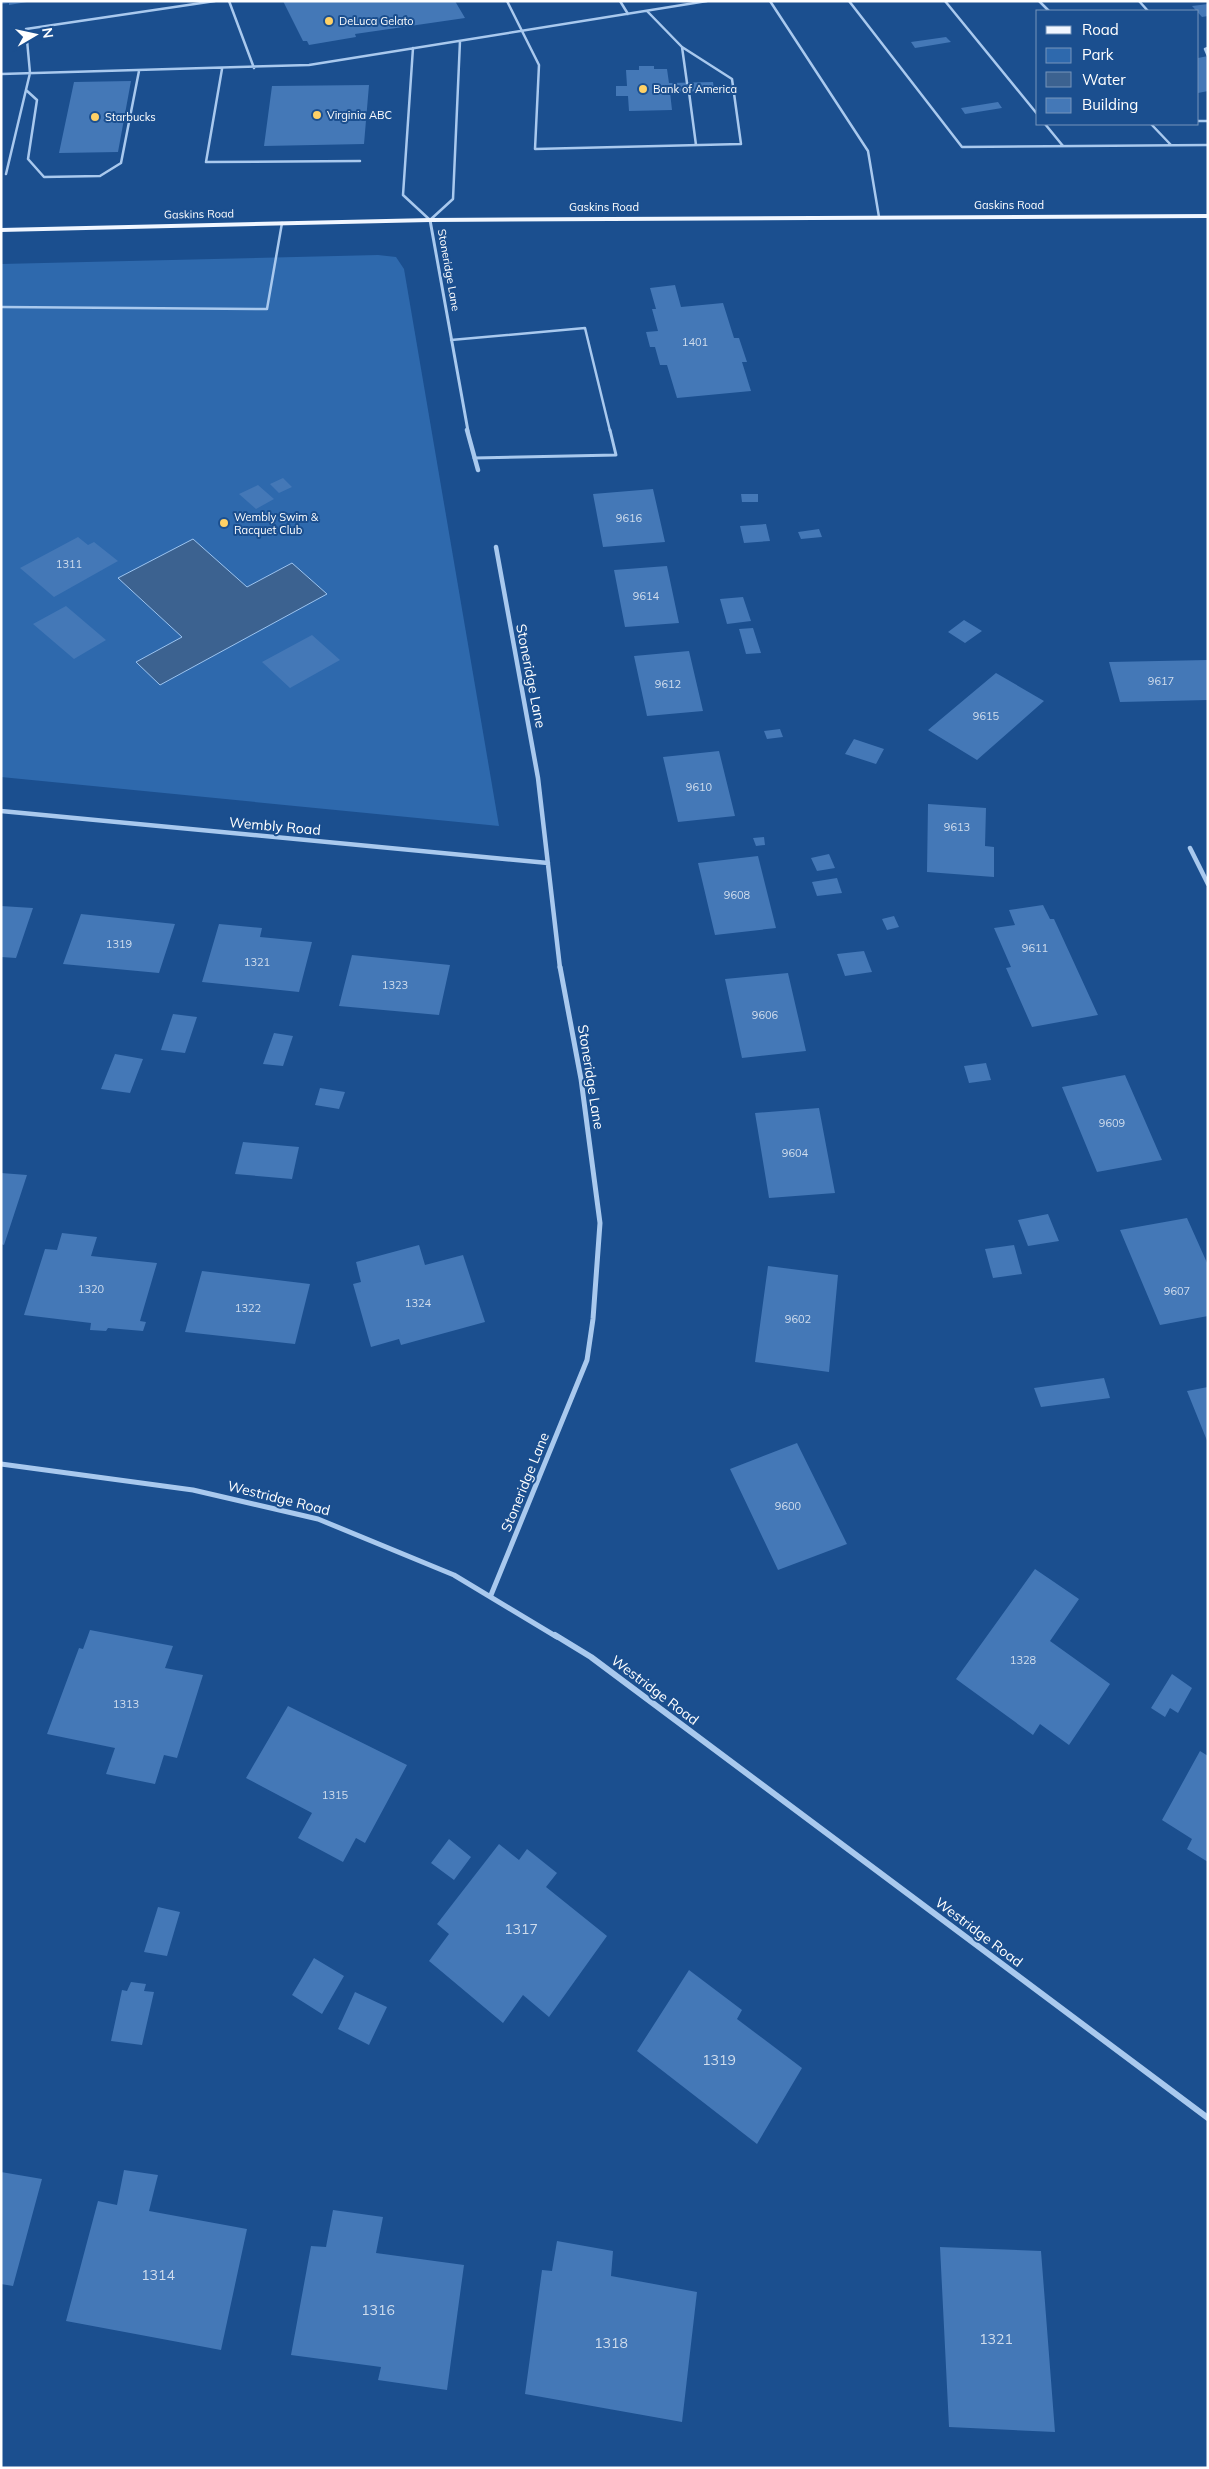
<svg xmlns="http://www.w3.org/2000/svg" width="1209" height="2469" font-family="Mulish,sans-serif">
<rect width="100%" height="100%" fill="#1b4f8f"/>
<path fill="#2e69ad" d="M378 255 396 257 404 269 499 826 1 777V264Z"/>
<path fill="#3c6290" stroke="#9cc4f0" d="M193 539 247 587 292 563 327 594 160 685 136 662 182 637 118 578Z"/>
<path fill="#4478b7" d="M1 1H27V2L9 5V3L1 4Z
M283 1H455L465 18 355 34 356 37 309 45 307 41H303Z
M1208 4V16L1202 17 1192 6Z
M946 37 951 42 915 48 911 42Z
M1208 56V91L1198 93V58Z
M639 66H654V69H667L669 83 713 82 714 91 670 92 672 110 629 111 628 96H616V86H627L626 70H639Z
M131 81 118 152 59 153 74 82Z
M369 85 364 144 264 146 272 86Z
M998 102 1002 108 965 114 961 108Z
M675 285 681 307 723 303 734 338H739L747 362H742L751 391 677 398 667 365H660L655 347H650L646 332 658 331 652 309H656L650 288Z
M283 478 292 487 279 493 270 484Z
M258 485 274 499 256 509 239 494Z
M653 489 665 542 603 547 593 494Z
M741 494H758V502H742Z
M766 524 770 541 744 543 740 526Z
M819 529 822 537 801 539 798 532Z
M78 537 88 545 94 542 118 561 54 597 20 568Z
M667 566 679 623 625 627 614 570Z
M743 597 751 621 727 624 720 599Z
M66 606 106 640 74 659 33 624Z
M964 620 982 631 965 643 948 632Z
M753 628 761 653 746 654 739 629Z
M312 635 340 660 290 688 262 662Z
M689 651 703 711 647 716 634 656Z
M1208 660V700L1120 702 1109 662Z
M996 673 1044 701 977 760 928 730Z
M780 729 783 737 767 739 764 731Z
M854 739 884 749 876 764 845 754Z
M719 751 735 816 678 822 663 757Z
M928 804 986 808 985 846 994 847V877L927 872Z
M764 837 765 845 756 846 753 838Z
M829 854 835 868 817 871 811 858Z
M758 856 776 928 715 935 698 863Z
M837 878 842 893 817 896 812 882Z
M1043 905 1050 919H1054L1098 1015 1032 1027 1006 968 1011 967 994 928 1015 925 1009 910Z
M1 906 33 908 16 958 1 957Z
M81 914 175 924 159 973 63 964Z
M894 916 899 927 887 930 882 919Z
M219 924 262 928 260 937 312 942 299 992 202 982Z
M864 951 872 972 845 976 837 954Z
M352 955 450 965 439 1015 339 1006Z
M788 973 806 1051 742 1058 725 979Z
M173 1014 197 1017 185 1053 161 1050Z
M274 1033 293 1036 283 1066 263 1064Z
M115 1054 143 1059 130 1093 101 1089Z
M986 1063 991 1080 969 1083 964 1066Z
M1125 1075 1162 1160 1097 1172 1062 1087Z
M320 1088 345 1092 339 1109 315 1105Z
M819 1108 835 1193 769 1198 755 1113Z
M243 1142 299 1147 292 1179 235 1174Z
M1 1173 27 1175 4 1245 1 1244Z
M1048 1214 1059 1241 1028 1246 1018 1220Z
M1187 1218 1208 1265V1316L1160 1325 1120 1230Z
M62 1233 97 1237 91 1256 157 1263 140 1321 146 1322 143 1331 108 1328 106 1331 90 1330 91 1323 24 1315 45 1249 57 1250Z
M419 1245 425 1265 463 1255 485 1322 401 1345 399 1339 371 1347 353 1284 361 1282 356 1262Z
M1014 1245 1022 1274 993 1278 985 1249Z
M768 1266 838 1275 829 1372 755 1362Z
M202 1271 310 1284 295 1344 185 1332Z
M1104 1378 1110 1398 1041 1407 1034 1388Z
M1208 1387V1443L1187 1391Z
M797 1443 847 1544 778 1570 730 1469Z
M1035 1569 1079 1599 1050 1641 1110 1684 1069 1745 1040 1724 1033 1735 956 1679Z
M90 1630 173 1646 165 1668 203 1675 177 1758 164 1755 155 1784 106 1774 115 1748 47 1734 79 1648 83 1649Z
M1172 1674 1192 1688 1178 1713 1170 1708 1165 1717 1151 1708Z
M288 1706 407 1765 365 1843 356 1838 343 1862 298 1838 312 1813 246 1778Z
M1200 1751 1208 1756V1862L1187 1849 1192 1839 1162 1820Z
M449 1839 471 1857 454 1880 431 1863Z
M499 1844 519 1860 527 1849 557 1873 546 1887 607 1936 549 2017 523 1995 503 2023 429 1961 449 1934 437 1924Z
M158 1907 180 1912 167 1956 144 1952Z
M314 1958 344 1976 322 2014 292 1995Z
M689 1970 742 2010 737 2019 802 2068 757 2144 637 2051Z
M131 1982 146 1984 144 1991 154 1992 142 2045 111 2041 122 1990 127 1991Z
M355 1992 387 2007 369 2045 338 2029Z
M124 2170 158 2175 149 2211 247 2229 221 2350 66 2321 98 2201 117 2205Z
M1 2172 42 2179 13 2286 1 2284Z
M333 2210 383 2217 376 2253 464 2265 447 2390 378 2380 381 2367 291 2355 311 2246 326 2247Z
M557 2241 613 2251 611 2276 697 2292 682 2422 525 2394 542 2270 552 2271Z
M940 2247 1041 2251 1055 2432 949 2427Z"/>
<g fill="none" stroke-linecap="round" stroke-linejoin="round">
<path stroke="#a9c9ee" stroke-width="2.5" d="M229 1 254 68
M507 1 539 65 535 149 741 144 732 79 682 47 647 11
M620 1 628 14
M770 1 868 151 879 217
M849 1 962 147 1208 145
M945 1 1038 115
M1039 1 1049 11
M1139 1 1148 11
M682 47 687 83
M413 48 403 195 430 220 453 199 460 41
M1208 48 1205 49 1208 56
M222 69 206 162 360 161
M1 74 309 65 707 1
M26 90 37 100 28 159 44 177 100 176 121 163 139 71
M689 92 696 145
M1198 121H1208
M1045 124 1063 146
M1151 124 1171 145
M6 174 30 73 26 29 215 1
M1 307 267 309 282 223
M451 340 585 328 610 431"/>
<path stroke="#a9c9ee" stroke-width="3" d="M474 458 616 455 610 430"/>
<path stroke="#a9c9ee" stroke-width="3" d="M430 220 468 431"/>
<path stroke="#a9c9ee" stroke-width="4.5" d="M467 430 478 470
M496 547 538 778 560 968
M1 811 548 863
M1190 848 1208 884"/>
<path stroke="#a9c9ee" stroke-width="5" d="M1 1464 193 1490 318 1519 454 1575 557 1637
M491 1595 587 1360 593 1319 600 1223 581 1079 560 967"/>
<path stroke="#a9c9ee" stroke-width="6" d="M555 1635 591 1657 1208 2118"/>
<path fill="#f0f6ff" fill-rule="evenodd" d="M1208 214V218L430 222 1 232V228L430 218Z"/>
</g>
<g fill="#ffd166" stroke="#1b4f8f" stroke-width="2">
<circle cx="329" cy="21" r="5"/>
<circle cx="643" cy="89" r="5"/>
<circle cx="317" cy="115" r="5"/>
<circle cx="95" cy="117" r="5"/>
<circle cx="224" cy="523" r="5"/>
</g>
<g text-anchor="middle" dominant-baseline="central" stroke-width="4" stroke-linejoin="round" paint-order="stroke">
<g font-size="11" fill="#fff" stroke="#1b4f8f" text-anchor="start">
<text x="339" y="21">DeLuca Gelato</text>
<text x="653" y="89">Bank of America</text>
<text x="327" y="115">Virginia ABC</text>
<text x="105" y="117">Starbucks</text>
<text x="234" y="517">Wembly Swim &amp;<tspan x="234" dy="13">Racquet Club</tspan></text>
</g>
<g font-size="11" fill="#fff" stroke="#1b4f8f">
<text x="1009" y="205">Gaskins Road</text>
<text x="604" y="207">Gaskins Road</text>
<text transform="translate(199 214) rotate(-1)">Gaskins Road</text>
<text transform="translate(449 270) rotate(80)">Stoneridge Lane</text>
</g>
<g font-size="11" fill="#d0dded">
<text x="695" y="342">1401</text>
<text x="629" y="518">9616</text>
<text x="69" y="564">1311</text>
<text x="646" y="596">9614</text>
<text x="1161" y="681">9617</text>
<text x="668" y="684">9612</text>
<text x="986" y="716">9615</text>
<text x="699" y="787">9610</text>
<text x="957" y="827">9613</text>
<text x="737" y="895">9608</text>
<text x="119" y="944">1319</text>
<text x="1035" y="948">9611</text>
<text x="257" y="962">1321</text>
<text x="395" y="985">1323</text>
<text x="765" y="1015">9606</text>
<text x="1112" y="1123">9609</text>
<text x="795" y="1153">9604</text>
<text x="91" y="1289">1320</text>
<text x="1177" y="1291">9607</text>
<text x="418" y="1303">1324</text>
<text x="248" y="1308">1322</text>
<text x="798" y="1319">9602</text>
<text x="788" y="1506">9600</text>
<text x="1023" y="1660">1328</text>
<text x="126" y="1704">1313</text>
<text x="335" y="1795">1315</text>
</g>
<g font-size="14" fill="#fff" stroke="#1b4f8f">
<text transform="translate(531 676) rotate(79)">Stoneridge Lane</text>
<text transform="translate(275 826) rotate(5)">Wembly Road</text>
<text transform="translate(591 1077) rotate(81)">Stoneridge Lane</text>
<text transform="translate(525 1482) rotate(-68)">Stoneridge Lane</text>
<text transform="translate(279 1498) rotate(14)">Westridge Road</text>
<text transform="translate(655 1690) rotate(37)">Westridge Road</text>
<text transform="translate(979 1932) rotate(37)">Westridge Road</text>
</g>
<g font-size="14" fill="#d0dded">
<text x="521" y="1929">1317</text>
<text x="719" y="2060">1319</text>
<text x="158" y="2275">1314</text>
<text x="378" y="2310">1316</text>
<text x="996" y="2339">1321</text>
<text x="611" y="2343">1318</text>
</g>
</g>
<rect width="1209" height="2469" fill="none" stroke="#ffffff" stroke-width="5"/>
<rect x="1036" y="10" width="162" height="115" fill="#1b4f8f" stroke="#7695bc"/>
<rect x="1046" y="26" width="25" height="8" fill="#f0f6ff" stroke="#7695bc"/>
<text x="1082" y="35" font-size="15" fill="#ffffff">Road</text>
<rect x="1046" y="48" width="25" height="15" fill="#2e69ad" stroke="#7695bc"/>
<text x="1082" y="60" font-size="15" fill="#ffffff">Park</text>
<rect x="1046" y="72" width="25" height="15" fill="#3c6290" stroke="#7695bc"/>
<text x="1082" y="85" font-size="15" fill="#ffffff">Water</text>
<rect x="1046" y="98" width="25" height="15" fill="#4478b7" stroke="#7695bc"/>
<text x="1082" y="110" font-size="15" fill="#ffffff">Building</text>
<g transform="translate(35 35) rotate(81)" stroke="#1b4f8f" stroke-width="4" paint-order="stroke">
<path d="M0-4L9 19L0 12L-9 19Z" fill="#ffffff"/>
<text y="-8" font-size="14" font-weight="bold" text-anchor="middle" fill="#ffffff">N</text>
</g>
</svg>
